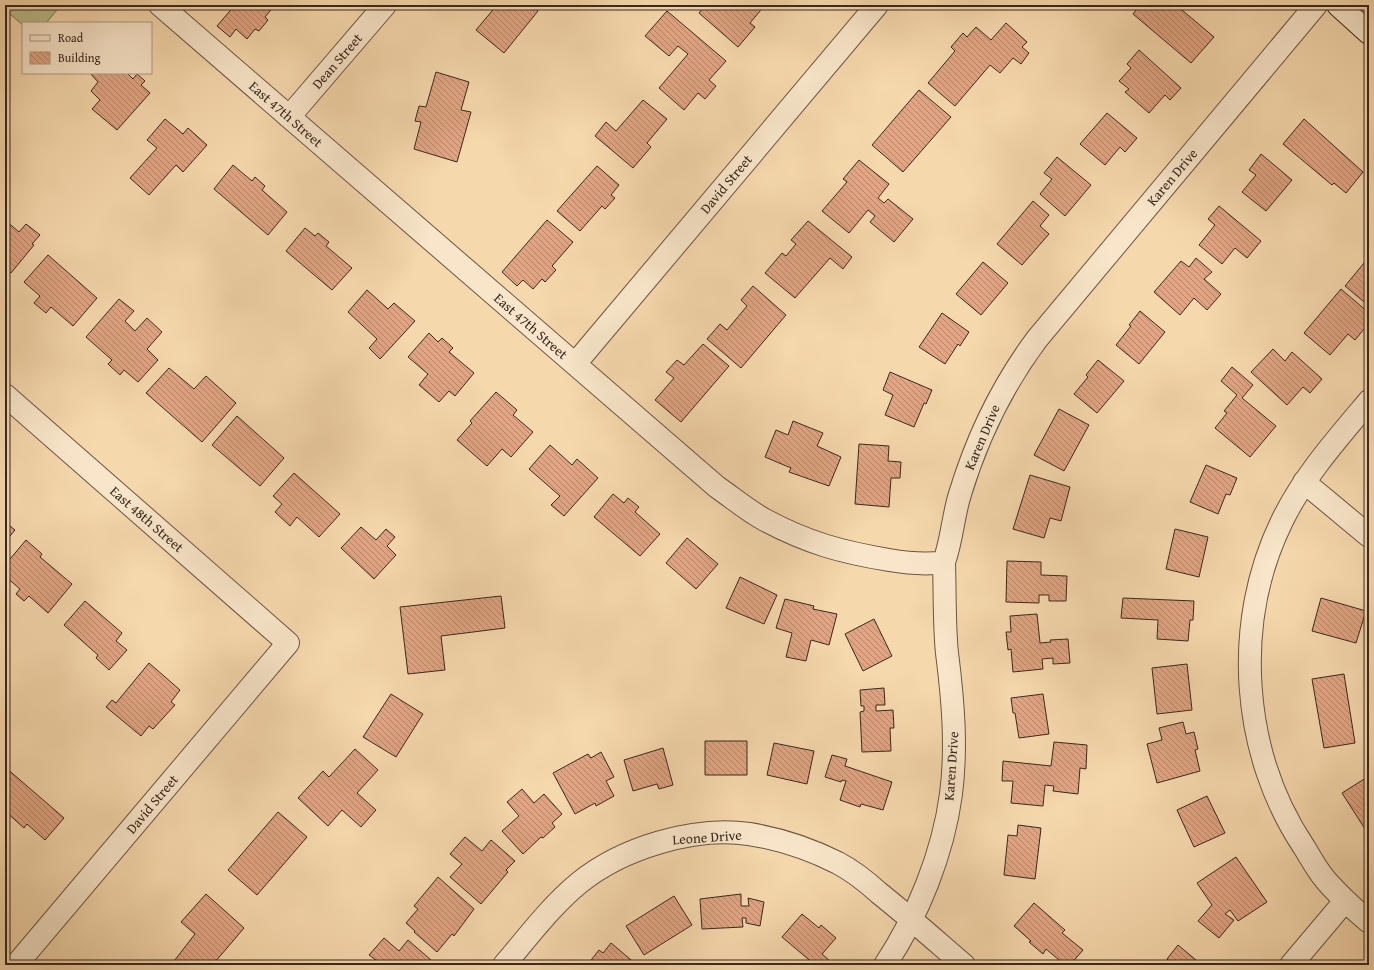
<svg xmlns="http://www.w3.org/2000/svg" width="1374" height="970" font-family="'Gentium Book Plus',serif">
<defs>
<pattern id="building-back-hatch" width="6" height="6" patternUnits="userSpaceOnUse"><rect width="6" height="6" fill="#e1a583"/><path d="M-1 5l2 2M0 0l6 6M5-1l2 2" fill="none" stroke="#b7866b"/></pattern>
</defs>
<rect width="100%" height="100%" fill="#f6d8ad"/>
<filter id="stains"><feTurbulence type="fractalNoise" baseFrequency=".005" numOctaves="4"/><feColorMatrix values="0 0 0 0 .2 0 0 0 0 .09 0 0 0 0 .02 0 0 0 .5 -.17"/></filter>
<radialGradient id="worn" r=".72"><stop offset=".6" stop-color="#630" stop-opacity="0"/><stop offset="1" stop-color="#630" stop-opacity=".3"/></radialGradient>
<path fill="#babf8b" stroke="#797455" d="M5 5H61L46 23H23V25L5 10Z"/>
<path fill="url(#building-back-hatch)" stroke="#38291f" d="M235 5H275L265 17 268 20 259 31 255 29 247 39 236 29 230 37 217 26Z
M497 5H531L538 11 504 53 476 30Z
M705 5H716L721 9 725 5H765L750 23 755 27 738 47 699 13Z
M1140 5H1176L1214 37 1191 63 1133 14Z
M667 11 726 61 709 80 716 86 705 99 698 93 684 110 659 88 688 54 678 46 669 56 645 36Z
M1006 23 1027 42 1022 47 1029 53 1021 64 1013 58 1000 73 990 65 955 106 928 83 955 51 951 47 963 33 967 37 976 27 991 40Z
M1139 50 1181 88 1170 100 1165 95 1149 113 1125 92 1129 89 1119 81 1131 68 1127 64Z
M436 72 469 82 461 110 471 112 457 162 414 149 421 122 415 121 419 106 426 107Z
M90 73H127L133 79 137 74 145 81 141 85 150 93 117 130 92 109 100 100 91 91 98 82Z
M919 90 951 117 903 172 872 145Z
M643 100 667 119 647 143 651 147 633 168 595 136 606 122 616 131Z
M1107 113 1137 138 1125 152 1120 147 1105 165 1080 144Z
M165 119 183 134 188 128 207 145 183 172 176 165 149 195 130 178 157 148 147 140Z
M1304 119 1363 172 1346 193 1334 183 1332 185 1283 144Z
M1261 154 1292 180 1266 211 1242 192 1256 175 1249 170Z
M1057 157 1091 185 1065 216 1040 194 1052 179 1044 173Z
M859 160 889 184 878 198 884 203 888 199 913 219 894 242 870 222 875 216 868 210 849 233 822 211 847 182 843 179Z
M233 165 252 181 255 177 265 186 262 190 287 212 268 235 214 189Z
M597 166 619 185 611 195 615 198 605 209 602 206 580 231 557 211Z
M1033 201 1049 215 1040 226 1049 234 1022 265 997 244Z
M1219 206 1261 241 1247 258 1235 248 1222 264 1199 245 1215 225 1208 219Z
M5 220 19 232 26 224 40 235 32 244 34 245 11 273 5 268Z
M547 220 573 242 552 266 556 270 545 282 542 279 533 289 523 280 517 286 502 272Z
M808 221 852 257 843 269 830 258 795 298 765 273 782 253 786 256 796 244 791 240Z
M305 228 315 236 318 233 329 242 326 246 352 268 332 290 286 251Z
M48 255 97 298 73 326 51 307 46 313 34 303 40 296 24 282Z
M1369 257V306L1345 286Z
M1196 258 1212 272 1204 279 1221 294 1207 310 1194 298 1180 315 1154 292 1181 261 1189 267Z
M983 262 1008 283 981 315 956 294Z
M753 286 786 315 741 368 707 339 720 324 727 330 747 306 741 300Z
M1341 289 1369 313V323L1355 340 1348 334 1330 355 1304 333Z
M367 290 388 309 394 303 415 321 380 359 369 348 377 339 348 312Z
M119 299 134 311 125 321 135 331 147 318 162 332 147 349 158 360 138 382 124 370 120 375 108 364 112 360 86 337Z
M1140 311 1165 332 1139 364 1116 345 1131 326 1129 325Z
M942 313 969 332 960 346 958 344 945 364 919 347Z
M429 333 438 342 442 338 453 348 449 352 474 373 455 396 449 391 439 402 419 385 428 374 408 357Z
M703 344 729 366 681 422 655 400 674 378 666 372 677 360 684 365Z
M1273 349 1285 361 1292 352 1322 379 1310 393 1303 387 1287 405 1251 372Z
M1098 360 1124 381 1097 413 1074 394 1088 377 1086 375Z
M1232 367 1253 385 1242 398 1276 426 1250 457 1215 428 1227 413 1224 411 1237 395 1221 381Z
M169 368 194 389 206 376 236 403 202 442 146 393Z
M890 372 932 390 926 404 924 403 914 427 885 415 893 395 883 390Z
M496 392 517 410 513 415 533 432 511 457 502 449 487 466 457 440 472 423 470 421Z
M1059 409 1089 425 1064 471 1034 455Z
M237 416 284 458 260 486 212 445Z
M793 421 823 433 817 446 841 457 829 486 789 472 791 468 765 457 776 430 788 435Z
M859 444 889 446 888 461 901 462 900 478H891L889 507 855 504Z
M550 445 572 465 577 459 598 478 564 516 551 505 560 496 529 469Z
M1206 465 1237 478 1230 495 1226 494 1218 514 1190 502Z
M294 473 340 514 319 537 297 517 290 526 275 512 282 504 273 496Z
M1030 475 1070 487 1061 521 1050 518 1044 538 1013 529Z
M613 494 624 503 628 498 639 507 635 512 660 534 640 556 594 517Z
M5 522 15 530 5 542Z
M361 527 376 540 386 529 395 537 387 546 396 555 374 579 341 548Z
M1175 529 1208 537 1199 577 1166 569Z
M687 538 718 564 696 589 666 563Z
M26 540 42 554 40 557 72 584 48 613 29 596 24 601 16 594 20 589 5 576V565Z
M1007 561 1041 562V575L1067 576 1066 601H1049V595H1039V603L1006 602Z
M740 577 777 595 764 624 726 608Z
M501 596 505 628 441 636 445 670 408 674 400 607Z
M1123 598 1194 601 1193 620H1190L1188 641 1157 639 1158 620 1121 618Z
M1321 598 1366 611 1356 643 1312 631Z
M785 599 814 606 813 609 837 614 829 645 811 640 806 661 786 657 792 633 776 628Z
M85 601 122 633 116 641 127 650 109 670 96 658 98 655 64 625Z
M1037 614 1040 643 1051 642 1050 640 1068 639 1070 663 1053 664V658L1042 659 1043 669 1013 672 1011 649 1008 650 1006 632H1011L1010 616Z
M874 619 892 656 863 671 845 634Z
M149 663 180 690 171 702 175 705 153 729 149 726 141 736 106 707 112 700 116 703Z
M1187 664 1192 710 1157 714 1152 668Z
M1344 674 1355 743 1324 748 1312 679Z
M884 688 885 705H876V711L893 710 894 728H890L891 751 862 752 860 712 864 711V706H861L860 690Z
M391 694 423 714 396 757 363 737Z
M1043 694 1049 734 1019 738 1015 713H1013L1011 698Z
M1183 722 1186 734 1194 732 1198 749 1195 750 1200 771 1157 783 1147 744 1162 740 1159 728Z
M705 741H747V775H705Z
M1054 742 1087 745 1086 769 1080 768 1078 794 1053 791 1054 786 1045 785 1043 806 1011 803 1013 781H1002L1003 761 1051 766Z
M774 743 814 751 807 784 767 775Z
M663 748 673 785 659 789 657 784 633 791 624 760Z
M355 749 378 770 357 793 376 810 361 827 342 810 328 826 298 798 323 771 329 777Z
M601 752 614 777 606 781 614 796 596 806 595 803 575 814 553 773 588 754 591 758Z
M832 755 847 759 845 766 892 782 883 810 861 804 860 807 840 800 846 781 842 780 841 782 825 777Z
M5 767 64 818 45 840 27 824 24 828 5 811Z
M1369 776V827L1365 829 1342 793Z
M522 789 534 803 544 794 562 814 552 823 555 827 543 838 541 837 523 854 502 831 519 816 507 802Z
M1207 796 1225 833 1194 847 1177 810Z
M278 812 307 837 257 895 228 870Z
M1018 825 1041 828 1035 879 1004 875 1008 835 1017 836Z
M465 837 482 851 491 840 515 861 506 870 508 872 481 904 450 877 462 864 450 854Z
M1236 857 1267 902 1238 921 1230 910 1225 914 1234 920 1219 938 1198 921 1212 905 1197 883Z
M438 877 474 909 454 936 452 934 437 952 414 932 415 931 406 923 418 909 414 906Z
M206 894 244 928 215 962 219 965H171L195 934 181 922Z
M741 894V906H749L748 898 764 902 760 926 746 923V918H742L743 927 702 929 700 899Z
M674 896 692 925 644 955 626 926Z
M1034 903 1065 930 1062 933 1083 950 1070 965H1065L1046 949 1043 954 1029 942 1031 941 1014 926Z
M802 914 819 928 821 925 836 938 822 954 830 961 827 965H815L782 937Z
M384 938 399 951 408 940 431 960 426 965H372L376 960 369 955Z
M611 943 637 965 588 964 599 950 603 953Z
M1178 945 1202 965H1171L1172 964 1167 959Z"/>
<g fill="none" stroke-linecap="round" stroke-linejoin="round">
<g stroke="#685542" stroke-width="24">
<path id="street" d="M160 5 717 487C733 498 748 511 765 520 808 543 841 552 889 560 907 563 926 565 944 562
M289 117 385 5
M575 364 877 5
M5 395 288 643 16 965
M1369 401C1337 439 1304 476 1282 521 1232 623 1241 753 1304 847 1312 860 1319 874 1330 885 1342 898 1355 910 1369 922
M1304 482 1369 536
M504 965C528 937 551 906 579 883 622 848 694 826 749 834 781 839 810 849 838 863 853 871 867 882 879 893 908 916 936 941 964 965
M885 965C918 915 943 854 951 794 957 747 953 700 947 653 944 623 945 592 944 562 952 540 953 516 960 494 977 438 1002 386 1037 339L1316 5
M1291 965 1345 901"/>
</g>
<g stroke="#38291f" stroke-width="24">
<path id="secondary" d="M1338 5 1369 33"/>
</g>
<use href="#street" stroke="#f9e6ca" stroke-width="22"/>
<use href="#secondary" stroke="#f9e6ca" stroke-width="22"/>
</g>
<g text-anchor="middle" dominant-baseline="central" stroke-width="3" stroke-linejoin="round" paint-order="stroke">
<g font-size="14" fill="#38291f" stroke="#f9e6ca">
<text transform="translate(337 61) rotate(-49)">Dean Street</text>
<text transform="translate(286 114) rotate(41)">East 47th Street</text>
<text transform="translate(1172 177) rotate(-50)">Karen Drive</text>
<text transform="translate(726 184) rotate(-50)">David Street</text>
<text transform="translate(531 326) rotate(41)">East 47th Street</text>
<text transform="translate(982 437) rotate(-67)">Karen Drive</text>
<text transform="translate(147 519) rotate(41)">East 48th Street</text>
<text transform="translate(951 766) rotate(-86)">Karen Drive</text>
<text transform="translate(152 804) rotate(-50)">David Street</text>
<text transform="translate(707 837) rotate(-4)">Leone Drive</text>
</g>
</g>
<rect width="1374" height="970" fill="none" stroke="#f6d8ad" stroke-width="20"/>
<rect x="6" y="6" width="1362" height="958" fill="none" stroke="#38291f" stroke-width="2"/>
<rect x="10" y="10" width="1354" height="950" fill="none" stroke="#38291f"/>
<rect x="22" y="22" width="130" height="52" fill="#f9e6ca" stroke="#ac9a86"/>
<rect x="30" y="35" width="20" height="6" fill="#f9e6ca" stroke="#ac9a86"/>
<text x="58" y="42" font-size="12" fill="#38291f">Road</text>
<rect x="30" y="52" width="20" height="12" fill="url(#building-back-hatch)" stroke="#ac9a86"/>
<text x="58" y="62" font-size="12" fill="#38291f">Building</text>
<rect width="100%" height="100%" filter="url(#stains)"/>
<rect width="100%" height="100%" fill="url(#worn)"/>
</svg>
